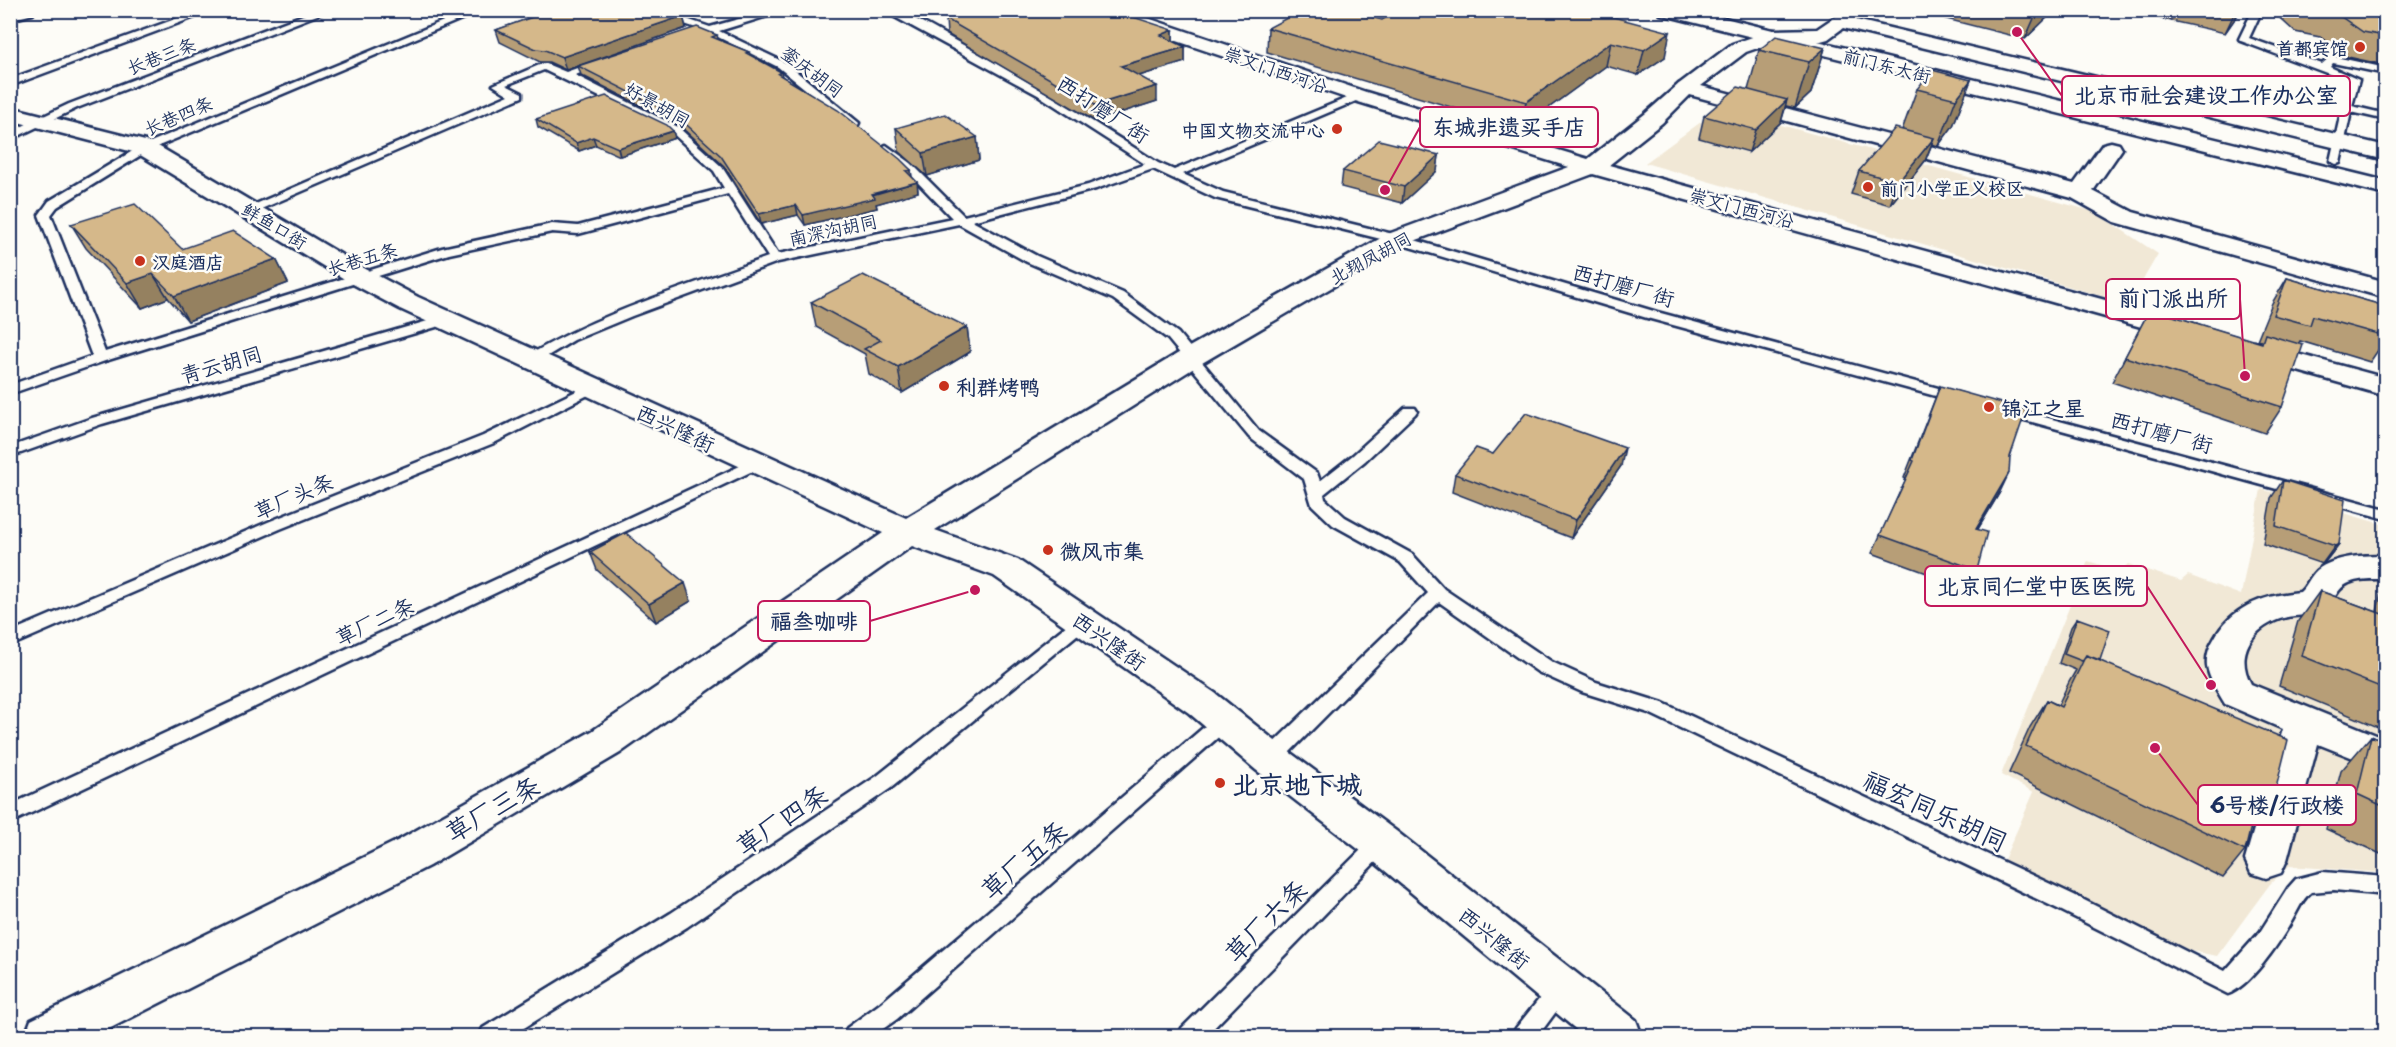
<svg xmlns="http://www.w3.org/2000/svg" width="2396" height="1047" font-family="'Playpen Sans','LXGW WenKai TC',sans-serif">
<rect width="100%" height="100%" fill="#fdfcf7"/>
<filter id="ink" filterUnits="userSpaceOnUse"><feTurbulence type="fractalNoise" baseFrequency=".0167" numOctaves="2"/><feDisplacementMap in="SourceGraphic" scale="12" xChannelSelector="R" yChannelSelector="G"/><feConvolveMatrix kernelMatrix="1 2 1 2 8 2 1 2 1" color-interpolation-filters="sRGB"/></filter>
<g filter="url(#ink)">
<path fill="#f1e8d6" d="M1720 108 2095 212 2158 254 2129 304 1645 163Z
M2261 489 2385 525V873L2289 866 2270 884 2217 956 2170 947 2002 864 2034 792 2001 775 2088 561 2120 571 2128 564 2181 581 2188 575 2241 595Z"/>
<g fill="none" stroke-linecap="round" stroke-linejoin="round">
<g stroke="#1b2f5e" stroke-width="5">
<path id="service" d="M200 10H214L10 86V79Z
M316 10H330L77 108 10 140V132L69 104Z
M470 10H483L149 150 57 207 51 215 105 352 442 248 552 224 578 226 724 188 714 171 670 131 544 70 506 85 522 93V97L254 212H246L244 209 509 95 493 85 544 63 566 72 594 62H602V66L575 75 678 127 722 167 778 254 952 218 903 167 882 150 880 148 886 145 911 163 964 216 1088 185 1145 164 1038 95 882 10C908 10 942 34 965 46 1031 83 1095 122 1158 163L1174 170 1359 93 1363 94V98L1183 174 1223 192 1401 236 1657 312 1964 395 1966 398 1959 402 1954 401 1647 318 1393 242 1215 198 1153 169 1096 189 972 221 1037 256 1123 293 1178 333 1259 431 1317 473 1320 481 1353 455 1405 408H1415L1417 411 1415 414 1365 461 1324 494 1325 499 1345 517 1412 554 1444 589 1552 662 1596 682 1663 703 2074 895 2225 971 2260 932 2288 888 2296 879 2323 872 2386 877V895L2334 890 2311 892C2301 900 2297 913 2290 924 2278 945 2250 986 2228 994L2058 909 1649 713 1582 692 1538 672 1439 602 1277 765 1270 767 1263 765 1260 759 1263 753 1428 593 1400 562 1333 525 1312 505 1304 479 1249 437 1168 339 1113 299 1027 262 959 224 778 262 632 316 574 340 536 363H526L524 360 526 357C601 312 686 287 768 257L728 194 578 234 552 232 449 254 105 361 10 394V385L92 356 39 215 49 201 141 146Z
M645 10H660L710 27 771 10H787L719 31 786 63 859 123 858 125H850L778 67 710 33Z
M2253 10H2262L2249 38 2322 64 2331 56 2386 68V74L2333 63 2330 67 2359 80 2352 106 2386 114V120L2351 112 2340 163 2336 164 2330 161 2348 81 2241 41 2239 39Z
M445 316 450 317 452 320 450 323 102 424 10 457V447L92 418Z
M591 384 596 385 598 388 596 391 494 443 280 529 10 646V632L268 522 483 436Z
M2004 406 2386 509V519L1999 413 1997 410 1999 407Z
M755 459 763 464 761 467 10 823V805Z
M1083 615 1089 617 1092 621 1089 625 891 788 687 927 511 1036H479L483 1028 671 913 877 776 1077 617Z
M1224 714 1231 716 1234 721 1231 726 897 1019 873 1036H843L847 1028 881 1003 1217 716Z
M1381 834 1388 837 1391 843 1388 849 1206 1036H1178L1182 1028 1374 837Z
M1560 979 1568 983 1572 990 1538 1036H1512L1516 1028 1552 983Z"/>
</g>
<g stroke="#1b2f5e" stroke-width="5">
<path id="minor" d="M1686 82 2074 184 2103 144 2111 142 2119 144 2122 149 2093 191 2133 212 2386 282V298L2115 222 2072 198 1679 92 1676 88 1679 84Z
M2386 555V579C2367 579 2346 577 2336 595 2332 601 2328 608 2321 612 2308 617 2293 614 2280 619 2250 630 2235 655 2251 684L2386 739V771L2318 744 2287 860 2281 873 2266 878 2251 873 2245 860 2283 729 2225 704C2218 692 2209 679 2207 666 2206 657 2209 647 2214 639 2232 606 2264 595 2300 592 2307 586 2310 576 2317 570 2335 556 2364 555 2386 555Z"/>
</g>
<g stroke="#1b2f5e" stroke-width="5">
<path id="tertiary" d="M1095 10H1124L1366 92 1588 159 1646 113 1679 84 1732 44 1773 30 1817 29 1845 10H1867L1856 20 2386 146V160L1843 28 1828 39 1821 41 1775 42 1746 52 1693 92 1662 123 1609 165 2197 325 2201 331 2197 337 2187 339 2177 337 1593 174 1406 244 1202 363 935 530 1018 560 1215 693 1284 748 1396 831 1636 1020 1642 1036H1584L1366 855 1256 770 1189 713 994 576 912 546 620 753 429 866 95 1036H25L31 1020 399 840 592 731 883 533 400 309 351 283 137 153 10 120V107L153 143 369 271 418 297 906 518 1182 351 1388 234 1569 167 1352 100 1097 14Z
M2254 342 2386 378V396L2244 356 2240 350 2244 344Z"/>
</g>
<g stroke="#1b2f5e" stroke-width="5">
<path id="secondary" d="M10 10H35L33 14 10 20Z"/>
</g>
<g stroke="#1b2f5e" stroke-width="5">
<path id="primary" d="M1658 10H1692L2386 181V195L1660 14Z"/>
</g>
<use href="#service" fill="#fdfcf7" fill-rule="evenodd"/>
<use href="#minor" fill="#fdfcf7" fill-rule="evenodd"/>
<use href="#tertiary" fill="#fdfcf7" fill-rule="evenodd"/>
<use href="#secondary" fill="#fdfcf7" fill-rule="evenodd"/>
<use href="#primary" fill="#fdfcf7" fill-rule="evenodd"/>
</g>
<path fill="#b79e77" stroke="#1b2f5e" stroke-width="1.5" d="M552 10H691L679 14 683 16 686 28 566 70 549 62H540L500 42 496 30Z
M1587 10 1665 57 1638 75 1606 66 1521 128 1267 52 1268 28 1382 20Z
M1911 10H2055L2025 39Z
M2122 10H2241L2225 33Z
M2271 10H2385V65L2348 57 2320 37 2295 32Z
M946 19 1173 30V41L1185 47V62L1139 76 1157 101 1095 121 947 34Z
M717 35 718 39 749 52 750 55 781 72 782 76 911 170 912 177 917 182 918 192 876 204 877 208 805 225 798 215 761 224 724 166 680 125 581 75 578 66Z
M1825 48 1811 93 1795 108 1786 106 1781 122 1749 152 1699 138 1704 116 1748 90 1759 50Z
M1971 80 1953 126 1938 146 1932 144 1925 161 1890 205 1851 194 1859 171 1902 130 1917 89Z
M536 119 673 131 675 138 620 156 596 145 579 151 538 127Z
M896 128 977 137 979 160 927 176 899 151Z
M1439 155 1437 171 1402 203 1341 187 1343 171Z
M71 224 182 249 276 259 288 283 188 321 168 298 142 308 86 248Z
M2287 278 2385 306V340L2370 362 2300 341 2298 344 2282 407 2265 433 2112 382 2150 309 2260 343 2261 341 2257 340 2272 303Z
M811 302 967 327 970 352 902 393 869 374 865 354 816 327Z
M1940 386 2000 492 1978 529 1977 570 1968 588 1872 553 1906 479 1904 478Z
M1621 466 1571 538 1452 492 1455 474Z
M2283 480 2339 544 2325 562 2322 564 2263 544 2271 498Z
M590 552 691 601 656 622 597 570Z
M2385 578V730L2279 686 2298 621 2320 591 2377 612 2383 581Z
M2077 618 2100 660 2274 796 2252 821 2245 851 2223 878 2009 773 2030 727 2047 700 2058 705 2069 682 2076 670 2059 663 2071 627Z
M2371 736 2385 742V856L2326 829 2341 771Z"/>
<path fill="#958161" stroke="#1b2f5e" stroke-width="1.5" d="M678 10H691L679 14Z
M2039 10H2055L2025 39 2036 14Z
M2236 10H2241L2225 33Z
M683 16 686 28 566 70 562 57Z
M1173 30V45L1161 35Z
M1670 32 1665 57 1638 75 1644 50Z
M1611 42 1606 66 1521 128 1526 102Z
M1185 47V62L1122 81 1121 66Z
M1825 48 1811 93 1795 108 1809 62Z
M1971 80 1953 126 1938 146 1956 99Z
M1157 86V101L1095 121V105Z
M1787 100 1781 122 1749 152 1756 130Z
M673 131 675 138 620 156 618 148Z
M593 137 596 145 579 151 576 143Z
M977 137 979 160 927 176 923 153Z
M1934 138 1925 161 1890 205 1898 182Z
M1439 155 1437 171 1402 203 1404 187Z
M911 170 912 180 906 171Z
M917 182 918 192 876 204 877 208 805 225 803 215Z
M796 205 798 215 761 224 759 214Z
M276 259 288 283 188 321 174 296Z
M153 274 168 298 142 308 127 283Z
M967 327 970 352 902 393 898 367Z
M1625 448 1621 466 1571 538 1576 520Z
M2009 473 2000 492 1967 547 1976 529Z
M2339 544 2325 562 2322 564 2335 546Z
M685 583 691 601 656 622 649 604Z"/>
<path fill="#d5b88a" stroke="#1b2f5e" stroke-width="1.5" d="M552 10H669L683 16 562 57 545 50 536 49 496 30Z
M975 10H1112L1173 30 1161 35 1185 47 1121 66 1157 86 1095 105 946 19Z
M1302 10H1346L1382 20 1399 10H1587L1670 32 1644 50 1611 42 1526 102 1268 28Z
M2021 10H2039L2036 14Z
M2327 10H2385V36L2363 32 2334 12Z
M697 27 717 35 712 37 749 52 746 53 781 72 778 74 838 110 900 159 911 170 906 171 917 182 872 194 875 198 803 215 796 205 759 214 721 156 677 116 578 66Z
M1776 36 1825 48 1809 62 1759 50Z
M1932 70 1971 80 1956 99 1917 89Z
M1738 87 1787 100 1756 130 1704 116Z
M606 96 667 125 673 131 618 148 593 137 576 143 536 119Z
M945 114 977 137 923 153 896 128Z
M1895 128 1934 138 1898 182 1859 171Z
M1379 140 1439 155 1404 187 1343 171Z
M135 204 182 249 233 231 276 259 174 296 153 274 127 283 71 224Z
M863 275 967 327 898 367 864 349 881 340 811 302Z
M2287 278 2385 306V336L2313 316 2310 325 2273 315Z
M2150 309 2262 343 2265 334 2303 345 2282 407 2125 357Z
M1940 386 2026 410 2010 457 2009 473 1976 529 1987 532 1977 570 1880 535 1914 461 1912 460Z
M1526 413 1625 448 1576 520 1455 474 1476 448 1493 454Z
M2283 480 2345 500 2339 544 2335 546 2276 526Z
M626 533 685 583 649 604 590 552Z
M2320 591 2385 615V689L2302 656Z
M2077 618 2110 630 2100 660 2086 655 2082 661 2064 654Z
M2086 655 2288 740 2274 796 2260 789 2245 851 2026 746 2047 700 2061 707Z
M2371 736 2385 742V807L2357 794Z"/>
</g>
<g fill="#c8321e" stroke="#fdfcf7" stroke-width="2">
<circle cx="2360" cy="47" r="6"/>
<circle cx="1337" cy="129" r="6"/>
<circle cx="1868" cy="187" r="6"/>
<circle cx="140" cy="261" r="6"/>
<circle cx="944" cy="386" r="6"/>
<circle cx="1989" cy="407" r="6"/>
<circle cx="1048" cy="550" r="6"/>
<circle cx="1220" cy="783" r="6"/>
</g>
<g text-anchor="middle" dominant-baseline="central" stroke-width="5" stroke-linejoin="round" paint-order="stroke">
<g font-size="18" font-weight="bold" fill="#1b2f5e" stroke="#fdfcf7" text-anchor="end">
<text x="2348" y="47">首都宾馆</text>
<text x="1325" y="129">中国文物交流中心</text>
<text x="1880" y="187" text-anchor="start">前门小学正义校区</text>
<text x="152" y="261" text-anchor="start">汉庭酒店</text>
</g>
<g font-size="18" fill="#1b2f5e" stroke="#fdfcf7">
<text transform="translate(161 55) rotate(-21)">长巷三条</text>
<text transform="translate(1887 65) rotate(14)">前门东大街</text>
<text transform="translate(1276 69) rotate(19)">崇文门西河沿</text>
<text transform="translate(813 71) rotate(37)">銮庆胡同</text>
<text transform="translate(658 104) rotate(30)">好景胡同</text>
<text transform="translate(178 115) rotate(-23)">长巷四条</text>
<text transform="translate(1742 207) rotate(15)">崇文门西河沿</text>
<text transform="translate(275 225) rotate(31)">鲜鱼口街</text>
<text transform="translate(833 229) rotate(-12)">南深沟胡同</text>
<text transform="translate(1370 257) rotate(-28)">北翔凤胡同</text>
<text transform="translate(362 258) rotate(-17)">长巷五条</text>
</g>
<g font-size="21" fill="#1b2f5e" stroke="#fdfcf7">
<text transform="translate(1104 108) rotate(33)">西打磨厂街</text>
<text transform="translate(1624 284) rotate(16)">西打磨厂街</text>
<text transform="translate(221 363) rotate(-16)">青云胡同</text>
<text transform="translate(676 427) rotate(25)">西兴隆街</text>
<text transform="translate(2162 431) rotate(15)">西打磨厂街</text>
<text transform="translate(293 495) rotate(-23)">草厂头条</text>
<text transform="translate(374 620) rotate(-25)">草厂二条</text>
<text transform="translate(1110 640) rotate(35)">西兴隆街</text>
<text transform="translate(1495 937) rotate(39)">西兴隆街</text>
</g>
<g font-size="21" font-weight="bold" fill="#1b2f5e" stroke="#fdfcf7" text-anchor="start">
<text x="956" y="386">利群烤鸭</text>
<text x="2001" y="407">锦江之星</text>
<text x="1060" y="550">微风市集</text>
</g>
<g font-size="26" font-weight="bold" fill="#1b2f5e" stroke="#fdfcf7" text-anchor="start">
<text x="1232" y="783">北京地下城</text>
</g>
<g font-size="26" fill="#1b2f5e" stroke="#fdfcf7">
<text transform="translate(492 808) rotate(-30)">草厂三条</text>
<text transform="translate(1936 810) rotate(25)">福宏同乐胡同</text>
<text transform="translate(781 819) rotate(-34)">草厂四条</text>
<text transform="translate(1023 859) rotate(-41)">草厂五条</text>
<text transform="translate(1265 920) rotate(-45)">草厂六条</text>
</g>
</g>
<path fill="none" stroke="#c2185b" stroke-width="2" d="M2017 32L2062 96M1385 190L1420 127M2245 376L2240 299M2211 685L2147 586M975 590L870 621M2155 748L2198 805"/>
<g fill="#c2185b" stroke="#fdfcf7" stroke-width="2">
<circle cx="2017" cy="32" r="6"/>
<circle cx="1385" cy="190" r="6"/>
<circle cx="2245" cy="376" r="6"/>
<circle cx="2211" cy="685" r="6"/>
<circle cx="975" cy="590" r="6"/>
<circle cx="2155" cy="748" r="6"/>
</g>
<g fill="#fdfcf7" stroke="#c2185b" stroke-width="2">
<rect x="2062" y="76" width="288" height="40" rx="6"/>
<rect x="1420" y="107" width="178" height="40" rx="6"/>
<rect x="2106" y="279" width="134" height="40" rx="6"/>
<rect x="1925" y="566" width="222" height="40" rx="6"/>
<rect x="758" y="601" width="112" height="40" rx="6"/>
<rect x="2198" y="785" width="158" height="40" rx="6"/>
</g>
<g font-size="22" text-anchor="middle" font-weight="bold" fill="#1b2f5e">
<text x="2206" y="103">北京市社会建设工作办公室</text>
<text x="1509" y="135">东城非遗买手店</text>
<text x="2173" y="306">前门派出所</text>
<text x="2036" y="594">北京同仁堂中医医院</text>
<text x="814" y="629">福叁咖啡</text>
<text x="2277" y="813">6号楼/行政楼</text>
</g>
<rect width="2396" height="1047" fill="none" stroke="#fdfcf7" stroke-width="36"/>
<rect x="18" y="18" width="2360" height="1011" fill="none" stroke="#1b2f5e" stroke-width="2" filter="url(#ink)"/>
</svg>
